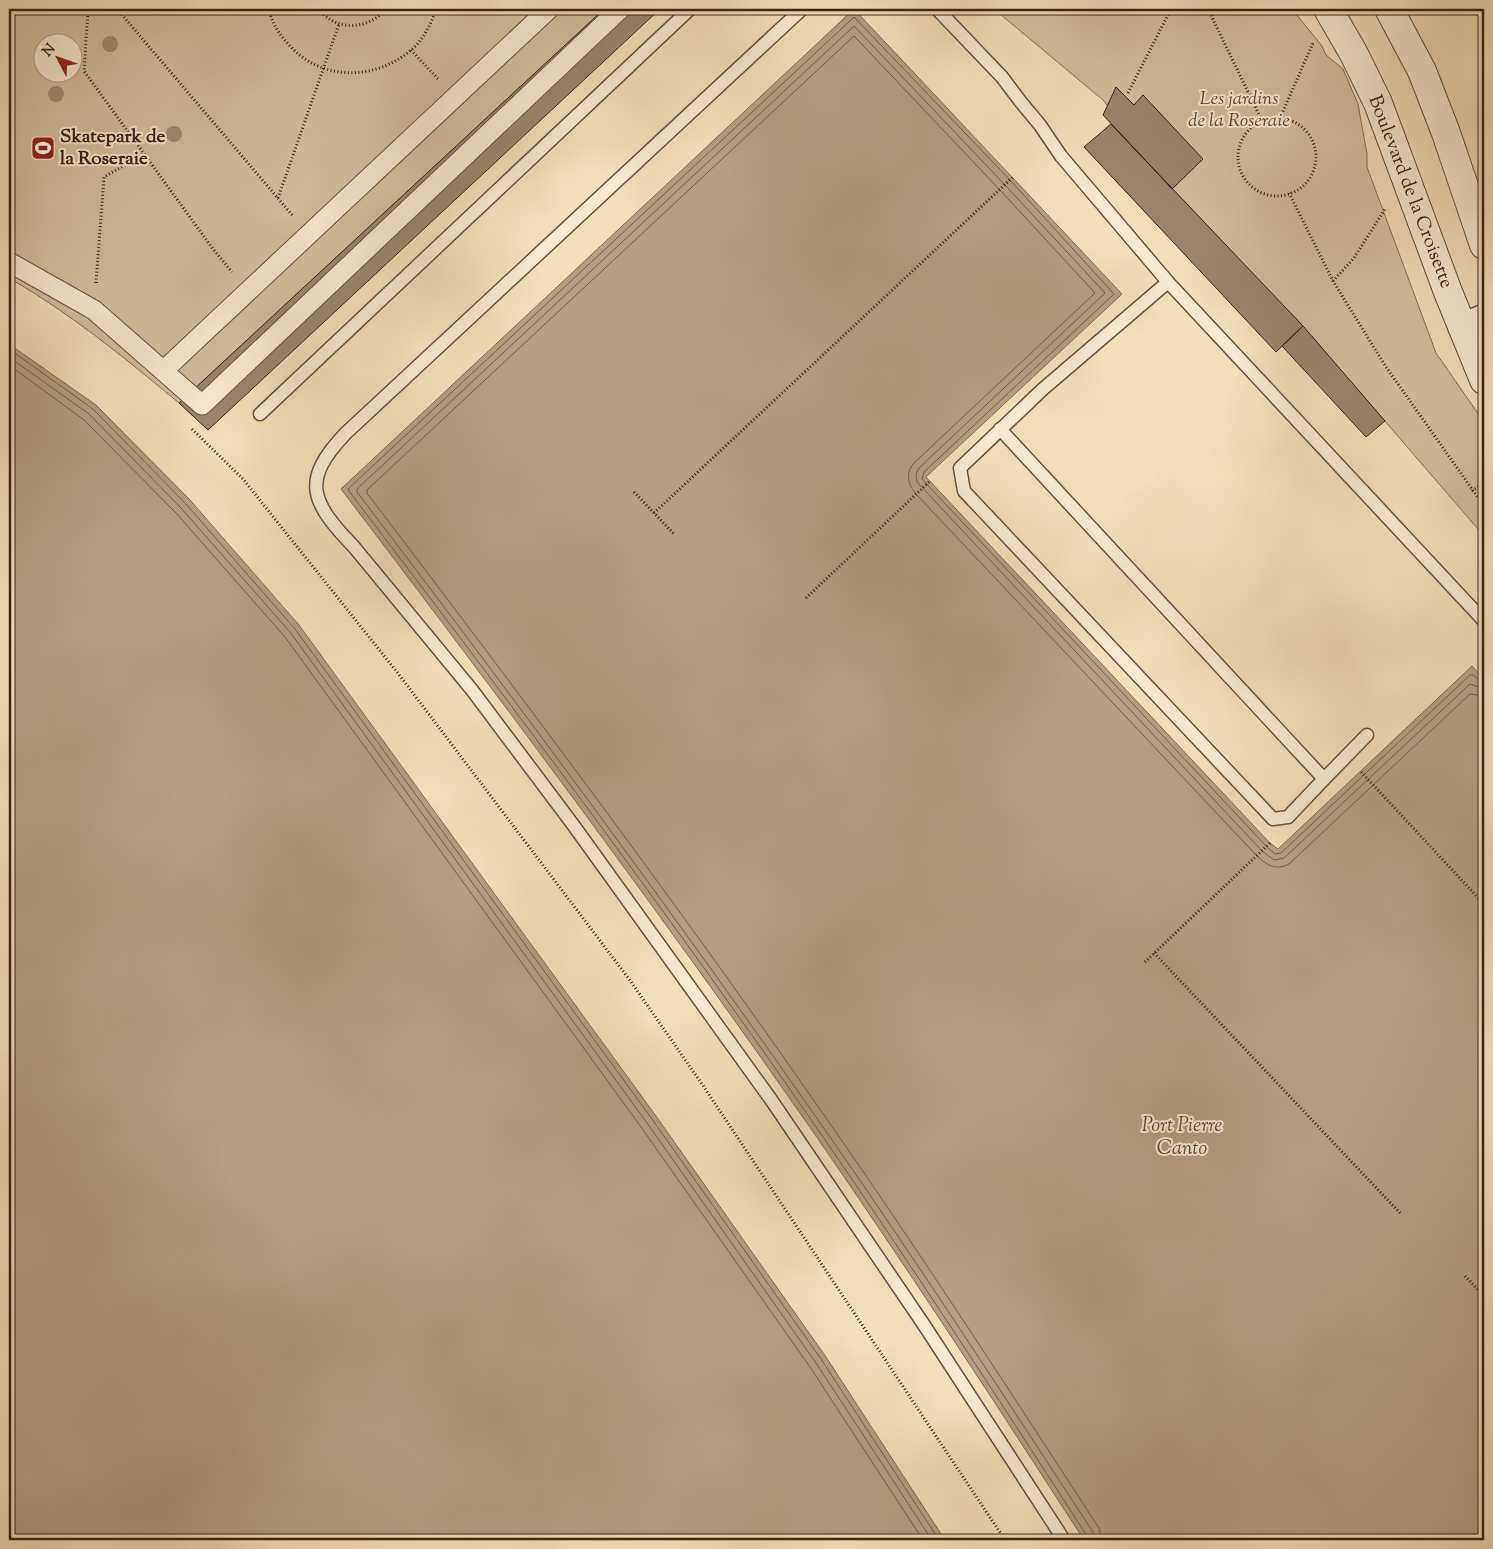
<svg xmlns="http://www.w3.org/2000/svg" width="1493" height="1549" font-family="'Sorts Mill Goudy',serif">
<rect width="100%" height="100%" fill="#f4dfb8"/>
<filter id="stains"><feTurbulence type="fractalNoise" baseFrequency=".004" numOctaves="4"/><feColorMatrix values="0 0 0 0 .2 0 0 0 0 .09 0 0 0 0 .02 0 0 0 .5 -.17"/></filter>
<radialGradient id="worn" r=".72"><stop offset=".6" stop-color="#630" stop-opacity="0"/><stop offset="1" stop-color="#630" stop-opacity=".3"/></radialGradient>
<path fill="#d4bf9d" stroke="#86715c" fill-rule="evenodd" d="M9 9H604L179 403C125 358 70 313 9 278ZM42 42H72V72H42Z
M994 9H1292L1322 46 1326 55 1343 69 1358 104 1367 154V167L1436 353 1484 422V536L1303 326 1172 189 1103 100Z"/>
<path fill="#b49f82" stroke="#836d58" d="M854 9 1122 294 926 477 1270 843 1278 849 1472 666 1484 679V1540H1084C996 1404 908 1269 816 1136 663 916 503 702 341 489Z
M9 344 96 405 190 500 299 625 656 1116 826 1357 945 1540H9Z"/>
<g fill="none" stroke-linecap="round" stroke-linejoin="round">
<path stroke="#76614e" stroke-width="1" d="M9 349 93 409 186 504 295 629 652 1119 821 1359 939 1540
M9 357 89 414 181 508 290 632 647 1123 816 1363 932 1540
M9 365 84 420 176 513 285 637 641 1127 810 1367 923 1540
M1088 1540 1087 1536C1000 1401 912 1266 821 1134 670 915 510 703 349 491L348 489 854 17 1010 180 1114 294 924 472 922 479 1267 847 1275 854 1281 853 1470 675H1473L1480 681 1484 682
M1095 1540 1093 1532C1004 1396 916 1260 823 1127 673 912 516 701 357 492V489L854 26 1005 185 1105 293 919 468 916 474 917 482 1262 851 1274 860 1284 858 1470 684 1484 689
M1102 1540 1099 1528C1011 1393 923 1257 831 1125 682 910 525 701 367 493V490L854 36 1000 190 1095 293 914 463C905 474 908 484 916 494L1257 856C1267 865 1275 871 1289 864L1470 694 1484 696"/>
</g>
<path fill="#9a856c" stroke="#39231a" d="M604 9H660L208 430 179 403Z
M1116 87 1134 105 1143 95 1203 159 1172 189 1103 115Z
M1111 124 1303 326 1276 352 1084 147Z
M1303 326 1385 421 1366 437 1282 346Z"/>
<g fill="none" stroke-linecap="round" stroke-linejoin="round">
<g stroke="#685242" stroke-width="15">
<path id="service" d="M802 9 346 433C300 481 311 502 354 547L472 690 574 826 772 1101 924 1325 1064 1540
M937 9 1002 77 1020 101 1040 125 1061 156 1168 282 1484 621
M1168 282 1043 389 960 468 964 491 1273 819 1288 817 1324 779
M260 414 690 9
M1000 429 1324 779 1367 735"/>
</g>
<g stroke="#685242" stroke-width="21">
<path id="pedestrian" d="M9 262 94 310 202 405 620 9
M163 371 549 9"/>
</g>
<g stroke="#685242" stroke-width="28">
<path id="minor" d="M1461 327 1484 317"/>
</g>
<g stroke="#685242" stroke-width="30">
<path id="tertiary" d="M1328 9 1354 54 1378 103 1448 292 1484 380
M1389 9 1422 71 1446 133 1484 245"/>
</g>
<path stroke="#39231a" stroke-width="3" stroke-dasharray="1 2.5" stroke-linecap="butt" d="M88 9 84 71 213 249 232 272
M117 9 293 216
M269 9C272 24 281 37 292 48 324 81 375 80 410 51 423 41 431 24 436 9
M319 9C336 32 368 30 386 9
M1208 9 1262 121
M411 50 439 80
M1128 93 1171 9
M1280 118 1313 43
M1238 157a39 39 0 1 1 78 0a39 39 0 1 1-78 0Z
M1289 193 1333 281 1386 367 1484 506
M278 198 339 24
M1333 281 1354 258 1385 209
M96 283 104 177 144 154
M192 429 243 479 397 672 629 979 702 1084 1005 1540
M1472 491 1484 483
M634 492 674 534
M654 513 1013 177
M806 598 930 481
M1361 772 1484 904
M1154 953 1400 1213
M1145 962 1270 843
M1465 1276 1484 1296"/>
<use href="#service" stroke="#f8ead1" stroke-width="12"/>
<use href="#pedestrian" stroke="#f8ead1" stroke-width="19"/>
<use href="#minor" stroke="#f8ead1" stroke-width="25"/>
<use href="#tertiary" stroke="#f8ead1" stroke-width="28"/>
</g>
<g fill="#a38d73">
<circle cx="110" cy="44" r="8"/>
<circle cx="56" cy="94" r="8"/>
<circle cx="174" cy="134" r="8"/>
</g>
<defs>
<g id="stadium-square" transform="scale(1.25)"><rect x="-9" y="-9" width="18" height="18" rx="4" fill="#8f2418" stroke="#f8ead1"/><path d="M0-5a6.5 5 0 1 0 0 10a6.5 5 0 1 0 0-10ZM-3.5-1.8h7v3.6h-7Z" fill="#fff"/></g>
</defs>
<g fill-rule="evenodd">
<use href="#stadium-square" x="43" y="148"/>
</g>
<g text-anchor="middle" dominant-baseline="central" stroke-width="4" stroke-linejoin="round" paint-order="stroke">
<g font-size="19" font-style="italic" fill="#604a3b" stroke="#f8ead1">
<text x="1239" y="99">Les jardins<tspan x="1239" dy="22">de la Roseraie</tspan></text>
</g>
<g font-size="19" font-weight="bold" fill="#39231a" stroke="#f8ead1" text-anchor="start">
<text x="60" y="137">Skatepark de<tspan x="60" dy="22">la Roseraie</tspan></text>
</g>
<g font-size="19" fill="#39231a" stroke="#f8ead1">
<text transform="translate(1410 192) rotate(69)">Boulevard de la Croisette</text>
</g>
<g font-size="20" font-style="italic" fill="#644e3e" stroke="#f8ead1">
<text x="1182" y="1126">Port Pierre<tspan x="1182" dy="23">Canto</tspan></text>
</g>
</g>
<rect width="1493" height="1549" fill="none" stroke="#f4dfb8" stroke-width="30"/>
<rect x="10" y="10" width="1473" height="1529" fill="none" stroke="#39231a" stroke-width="2.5"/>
<rect x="15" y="15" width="1463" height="1519" fill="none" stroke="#39231a"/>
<g transform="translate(58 58) rotate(311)"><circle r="24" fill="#f8ead1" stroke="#ac9a88"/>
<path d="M0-4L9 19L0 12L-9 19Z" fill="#8f2418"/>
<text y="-8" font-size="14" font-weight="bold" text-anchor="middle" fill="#39231a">N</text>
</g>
<rect width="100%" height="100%" filter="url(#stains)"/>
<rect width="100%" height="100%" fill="url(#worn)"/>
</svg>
